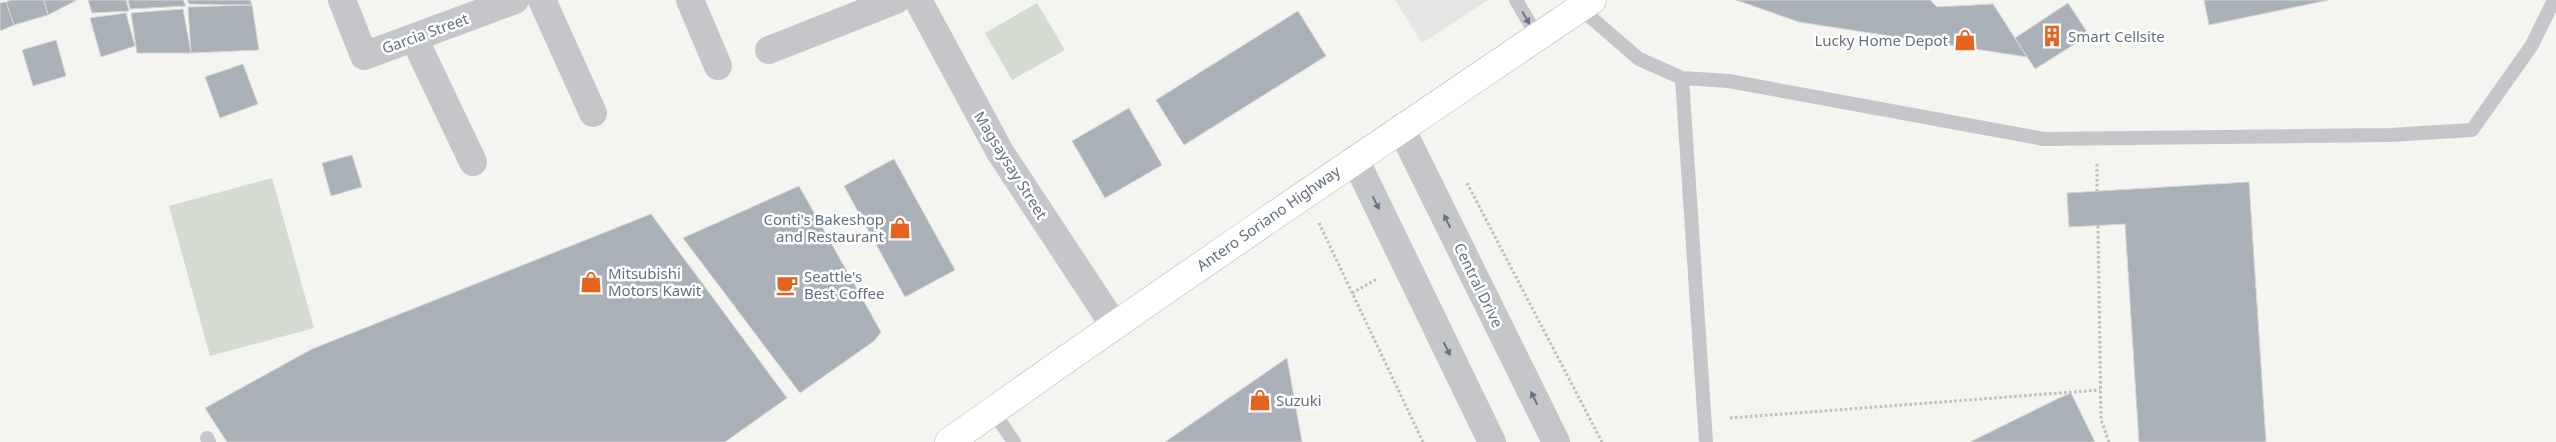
<svg xmlns="http://www.w3.org/2000/svg" width="2556" height="442" font-family="'Noto Sans',sans-serif">
<rect width="100%" height="100%" fill="#f4f4f0"/>
<path fill="#e4e6e4" d="M1395 0H1488L1422 43Z"/>
<path fill="#d4dbd1" d="M1037 3 1065 50 1012 80 985 33Z
M272 178 314 328 210 356 169 206Z"/>
<path fill="#aab0b7" stroke="#d5d5d3" d="M11 0H44L48 15 14 25 6 2Z
M44 0H77L48 15Z
M88 0H126L129 11 92 13Z
M128 0H183L186 6 130 9Z
M187 0H250L252 5 189 4Z
M1736 0H1930L1937 7 1993 4 2027 57 1799 22Z
M2204 0H2329L2209 25Z
M6 2 14 25 0 31V3Z
M2068 3 2089 35 2035 69 2015 38Z
M252 5 259 50 191 53 188 7Z
M183 9 191 53H137L131 13Z
M1298 11 1326 56 1184 145 1156 100Z
M126 13 135 46 101 57 90 18Z
M56 40 66 76 33 86 22 50Z
M243 64 258 104 220 118 205 77Z
M1129 108 1162 165 1105 198 1072 141Z
M352 155 362 187 331 196 322 163Z
M894 159 955 270 905 297 844 186Z
M2249 182 2266 442H2139L2125 224 2069 227 2067 193Z
M799 186 881 332 874 341 800 393 683 238Z
M651 214 787 398 725 442H227L205 408 312 349Z
M1287 358 1302 442H1165Z
M2071 393 2095 442H1970L2055 400Z"/>
<g fill="none" stroke-linecap="round" stroke-linejoin="round">
<g stroke="#b4b7bc" stroke-width="29">
<path id="primary" d="M949 442C1161 291 1376 146 1592 0"/>
</g>
<path stroke="#bbbdbf" stroke-width="3" stroke-dasharray="2.5 2.5" stroke-linecap="butt" d="M2097 164V191
M1467 183 1602 442
M1319 223 1423 442
M2098 226 2101 420 2109 442
M1352 293 1377 279
M1730 418 2100 390"/>
<path stroke="#c4c6ca" stroke-width="14" d="M1516 0 1537 36
M1580 8 1639 59 1682 78
M993 411 1014 442
M207 438 209 442
M1706 442 1682 78 1729 81 2044 139 2390 135 2472 130 2532 45 2554 0"/>
<path stroke="#c4c6ca" stroke-width="28" d="M342 0 364 56 515 0
M542 0 593 113
M690 0 718 66
M918 0 1000 152 1114 325
M414 38 473 162
M769 50 896 0
M1401 128 1556 442
M1355 159 1492 442"/>
<use href="#primary" stroke="#fff" stroke-width="28"/>
</g>
<defs><path id="oneway-solid" d="M-6-.8H1V-3.2L6.5 0L1 3.2V.8H-6Z" transform="scale(1.25)"/></defs>
<g fill="#687486">
<use href="#oneway-solid" transform="translate(1526 18) rotate(60)"/>
<use href="#oneway-solid" transform="translate(1376 203) rotate(64)"/>
<use href="#oneway-solid" transform="translate(1447 221) rotate(-116)"/>
<use href="#oneway-solid" transform="translate(1447 349) rotate(64)"/>
<use href="#oneway-solid" transform="translate(1534 398) rotate(-116)"/>
</g>
<defs>
<g id="building-bare" transform="scale(1.725)"><path d="M-4-6H4V6H1V3H-1V6H-4ZM-2.5-4.3h1.7v1.8h-1.7ZM.8-4.3h1.7v1.8H.8ZM-2.5-1h1.7V.8h-1.7ZM.8-1h1.7V.8H.8Z" fill="#e6641f" stroke="#fff" stroke-width="2.5" paint-order="stroke"/></g>
<g id="shop-bare" transform="scale(1.725)"><path d="M-5-2.5h2.3a2.7 3.5 0 0 1 5.4 0H5L5.5 6h-11ZM-1.5-2.5h3a1.5 2.3 0 0 0-3 0Z" fill="#e6641f" stroke="#fff" stroke-width="2.5" paint-order="stroke"/></g>
<g id="cafe-bare" transform="scale(1.725)"><path d="M-5.5-4.5H6V0H3Q3 3.5 0 3.5H-2.5Q-5.5 3.5-5.5 0ZM3-3.2v2h1.7v-2ZM-6 4.5H4V6H-6Z" fill="#e6641f" stroke="#fff" stroke-width="2.5" paint-order="stroke"/></g>
</defs>
<g fill-rule="evenodd">
<use href="#building-bare" x="2052" y="36"/>
<use href="#shop-bare" x="1965" y="40"/>
<use href="#shop-bare" x="900" y="228"/>
<use href="#shop-bare" x="591" y="282"/>
<use href="#cafe-bare" x="787" y="285"/>
<use href="#shop-bare" x="1260" y="400"/>
</g>
<g text-anchor="middle" dominant-baseline="central" stroke-width="5" stroke-linejoin="round" paint-order="stroke">
<g font-size="15" fill="#637082" stroke="#fff">
<text transform="translate(425 33) rotate(-20)">Garcia Street</text>
<text transform="translate(1011 165) rotate(58)">Magsaysay Street</text>
<text transform="translate(1268 218) rotate(-35)">Antero Soriano Highway</text>
<text transform="translate(1479 285) rotate(64)">Central Drive</text>
</g>
<g font-size="15" fill="#637082" stroke="#fff" text-anchor="start">
<text x="2068" y="36">Smart Cellsite</text>
<text x="1948" y="40" text-anchor="end">Lucky Home Depot</text>
<text x="884" y="219" text-anchor="end">Conti's Bakeshop<tspan x="884" dy="17">and Restaurant</tspan></text>
<text x="608" y="273">Mitsubishi<tspan x="608" dy="17">Motors Kawit</tspan></text>
<text x="804" y="276">Seattle's<tspan x="804" dy="17">Best Coffee</tspan></text>
<text x="1276" y="400">Suzuki</text>
</g>
</g>
</svg>
